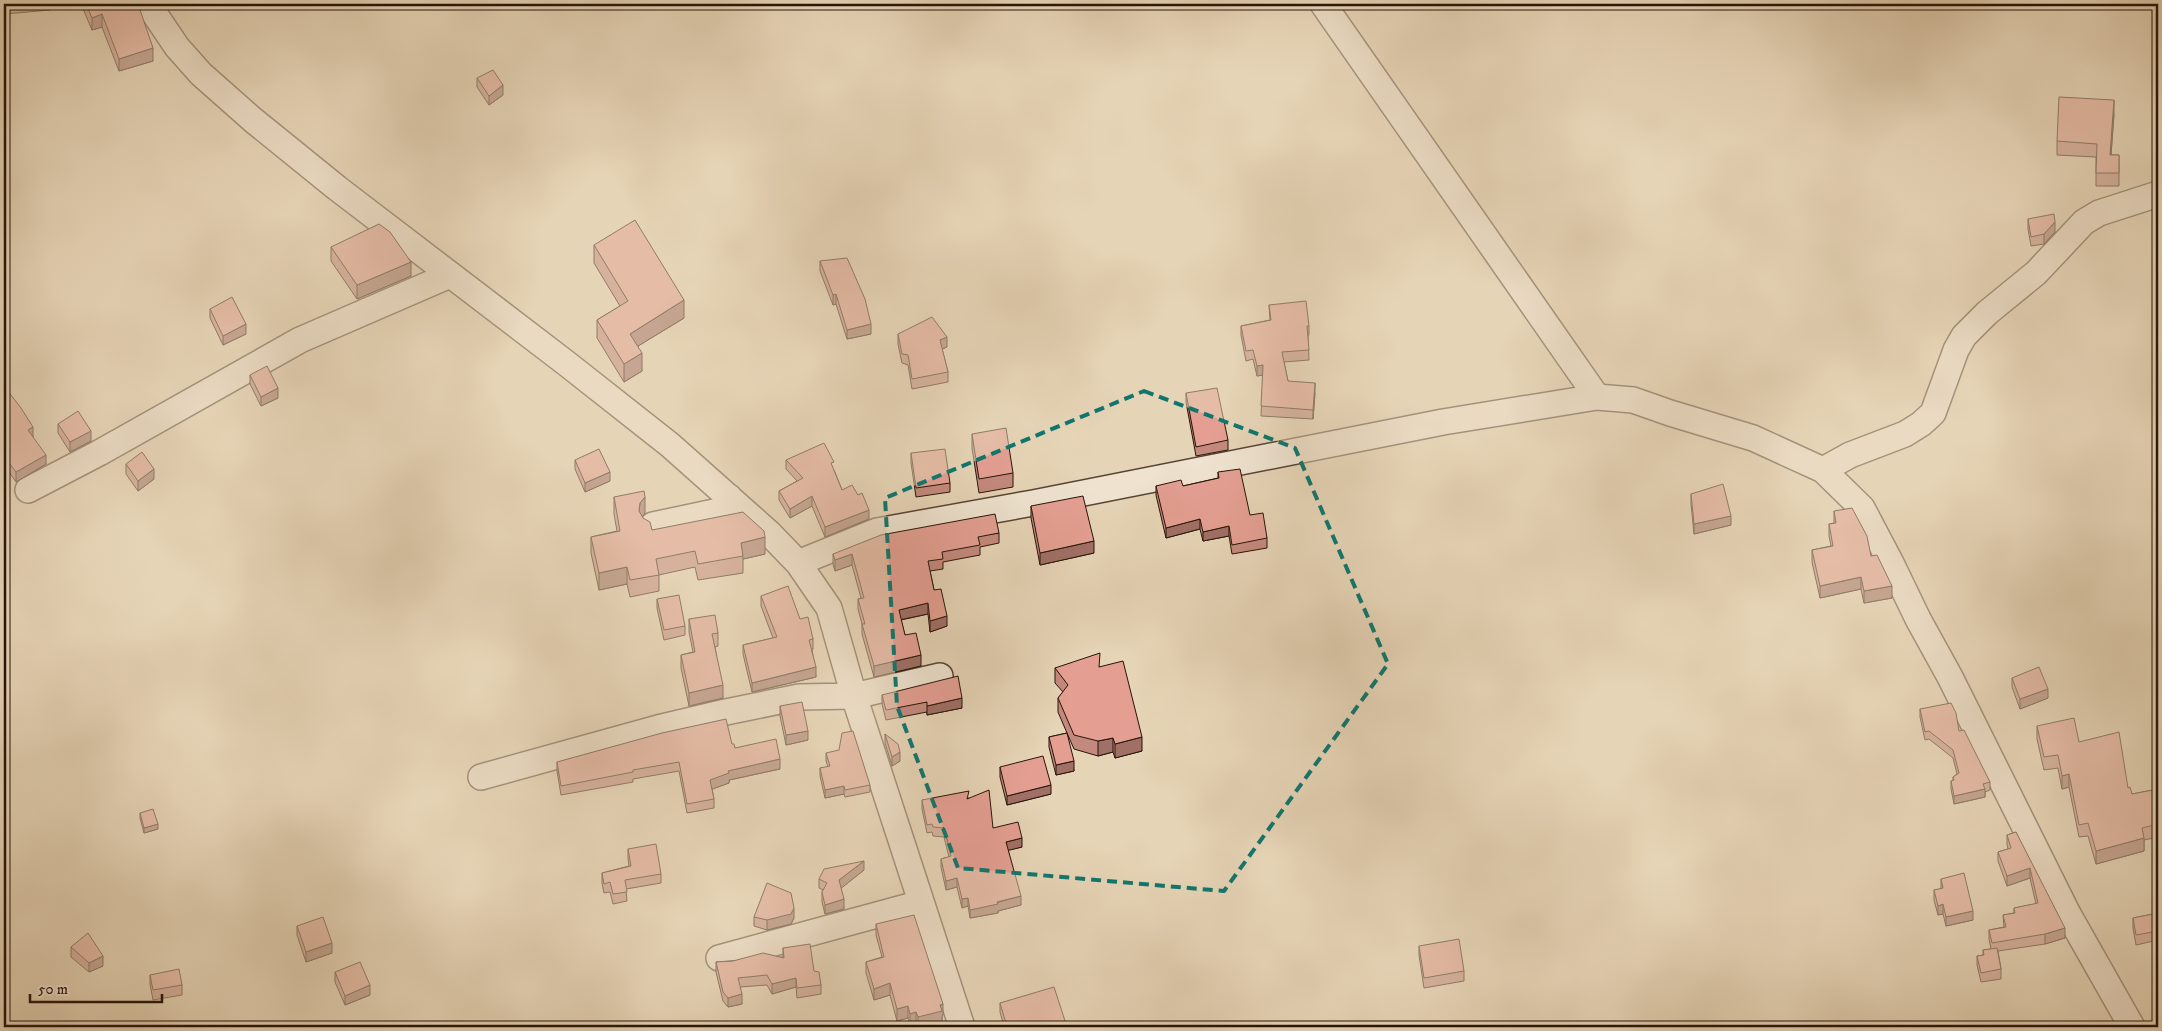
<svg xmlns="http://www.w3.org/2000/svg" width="2162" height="1031" font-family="'IM FELL DW Pica',serif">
<rect width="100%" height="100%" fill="#e6d4b6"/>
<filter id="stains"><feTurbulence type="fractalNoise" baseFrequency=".004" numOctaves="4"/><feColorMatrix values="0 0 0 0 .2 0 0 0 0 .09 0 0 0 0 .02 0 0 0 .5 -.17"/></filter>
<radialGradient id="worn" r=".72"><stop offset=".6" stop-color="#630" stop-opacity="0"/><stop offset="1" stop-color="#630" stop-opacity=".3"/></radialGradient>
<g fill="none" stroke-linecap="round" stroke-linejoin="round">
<g stroke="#564434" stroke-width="28">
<path id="minor" d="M148 4 177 47 201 74 253 120 337 188 566 363 670 445 769 533 798 563 829 608 854 696 962 1027
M1323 4 1597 397
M1823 470 1850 455 1905 434 1921 424 1933 413 1956 350 1964 336 1987 313 2036 273 2084 222 2099 213 2158 194
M28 490 99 453 300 340 450 275
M653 525 719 511 725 506 729 497
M798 563 877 531 1033 503 1443 422 1597 397 1633 400 1670 413 1753 438 1823 470 1862 508 1891 563 1918 619 1950 677 2068 914 2132 1027
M481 777 658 728 726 712 799 697 854 696 940 676
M719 958 921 903"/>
</g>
<use href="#minor" stroke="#efe3d0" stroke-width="25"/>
</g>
<path fill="#c4897e" stroke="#261408" d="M4 4H50V10L5 14 4 11Z
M81 4H138L153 61 119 71 102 27 92 30Z
M477 78 503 95 489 105 477 87Z
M2114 114 2111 155H2119V186H2096V157L2057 155V141Z
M2028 219 2055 232 2044 244 2031 246 2028 229Z
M594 245 684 318 638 346 642 371 624 382 597 338V320L620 306 594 263Z
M331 247 411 276 357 299 331 261Z
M820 261 871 334 847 339 836 304 833 305 820 271Z
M1269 305 1309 326V335L1308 336 1309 360 1284 362 1288 381 1315 393 1313 419 1261 416 1263 375 1257 376 1253 359 1246 361 1241 335V326L1270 320Z
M210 309 246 334 223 345 210 318Z
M898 334 947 347 942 349 948 372V382L912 389 908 365 902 363 898 344Z
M250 375 278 398 261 406 250 384Z
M4 386 33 437 46 464 16 482 4 465Z
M1186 393 1228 440V450L1196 456 1186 402Z
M58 424 91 441 70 452 58 433Z
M972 434 1013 473V487L979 493 972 448Z
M911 453 950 483V492L916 497 911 463Z
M575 460 610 481 585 492 575 469Z
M786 460 834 470 842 490 869 519 825 537 812 506 790 518 779 500V491L797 481 786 469Z
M126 464 154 479 138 491 126 474Z
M1218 472 1267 538V548L1232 554 1229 536 1203 541 1200 529 1166 538 1156 495V486H1183L1218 478Z
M1691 494 1731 525 1694 534 1691 504Z
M614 497 645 513 642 517 652 530 765 554 743 559V573L698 580 695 567 659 575V591L630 597 627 584 599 590 591 553V537L617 531 614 514Z
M1031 506 1094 553 1040 565 1031 518Z
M1834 511 1871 556 1892 598 1864 603 1861 589 1820 598 1812 562V550L1831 546 1829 536V524L1834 523Z
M999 533V543L980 547V555L943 562V569L930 571 934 590 947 626 930 632 928 614 901 620 905 635 921 666 874 677 862 634V624L858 609V599L861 598 852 565 835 571 833 564V554Z
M761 596 800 619 813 639V649H812L816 677 752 692 743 654V645L773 638 761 606Z
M657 599 685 626V635L664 640 657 608Z
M689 619 718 633V646L715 647 723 698 689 706 681 668V655L693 652 689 632Z
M1100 667 1142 751 1115 758 1113 752 1098 756 1074 749 1067 733 1074 771 1056 775 1049 747V737L1067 733 1058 712V698L1063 692 1055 683V668Z
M2012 678 2048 698 2020 709 2012 687Z
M882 695 962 708 927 715V712L886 720 882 704Z
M780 706 808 740 786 745 780 716Z
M1920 709 1959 731 1990 782V790L1985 792V797L1954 804 1951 789V781H1953V777L1957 774 1953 758 1929 739 1925 740 1920 717Z
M2037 726 2079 742 2128 788 2132 794 2158 789V837L2144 840V851L2096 864 2088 836 2079 837 2069 787 2062 789 2058 768 2044 770 2037 739Z
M885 734 900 761 892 766 885 743Z
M732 744 735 748 780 769 729 780V783L712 789 714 799V808L687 813 679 771 633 779V782L561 795 557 771V762Z
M826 753 870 785V792L845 797 844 794 825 798 820 776V768L828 767 826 761Z
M1000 767 1051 794 1007 805 1000 777Z
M969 798 993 828 1022 847 1008 850 1021 905 998 911V913L970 918 968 906 962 908 957 887 946 890 941 867V859L949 857 944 837 933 836 932 832 927 833 922 809V800Z
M140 813 158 829 144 833 140 818Z
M2016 832 2065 938 2045 944 1998 951 2001 969V979L1981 982 1977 965V956L1983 955V950L1991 949 1989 939V930L2004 927 2003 915 2014 913V908L2036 904 2030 878 2007 886 1998 861V852L2008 849 2007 845V835Z
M628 849 661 874V883L626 889 627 901 613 904 610 892 604 893 602 883V873L629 866 628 859Z
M864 870 841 888 844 909 825 914 822 902V892L823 890 819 888V879Z
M1941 879 1973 920 1946 926 1943 914 1938 915 1934 900V890L1941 889Z
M2158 913V940L2136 945 2133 928V918Z
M754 917 794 918 791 924 767 930 754 926Z
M876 924 943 1015 942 1016V1022L921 1027H917L916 1024 910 1025 908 1018 897 1021 890 995 874 1000 866 973V962L882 957 876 935Z
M297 926 332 953 306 962 297 935Z
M1419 946 1464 971V981L1424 988 1419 955Z
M71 947 103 966 89 972 71 957Z
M783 948 814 971 821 985V994L797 998 796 987 772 994 767 985 740 987 742 1004 728 1007 723 1001 716 972V962L783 957Z
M335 972 370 995 345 1005 335 982Z
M150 975 182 985V995L153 1000 150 984Z
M1000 1003 1067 1027 1003 1023 1000 1012Z"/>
<path fill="#a06f66" stroke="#261408" d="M102 14V27L92 30V18Z
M153 48V61L119 71V59Z
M503 85V95L489 105V96Z
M2114 100V114L2110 168V155Z
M2055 222V232L2044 244V234Z
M411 262V276L357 299V285Z
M836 294V304L833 305V295Z
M684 300V318L630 351V334Z
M246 324V334L223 345V336Z
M871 324V334L847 339V330Z
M947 337V347L940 350V340Z
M642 353V371L624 382V364Z
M1263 365V375L1257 376V366Z
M1315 383V393L1313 419V410Z
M278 388V398L261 406V397Z
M33 427V437L28 430Z
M91 431V441L70 452V442Z
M46 455V464L16 482V472Z
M154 469V479L138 491V481Z
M610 472V481L585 492V483Z
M812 496V506L790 518V509Z
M645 497V513L640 520 639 511 640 503Z
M869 510V519L825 537V527Z
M1731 516V525L1694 534V524Z
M1200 519V529L1166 538V528Z
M1229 526V536L1203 541V532Z
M765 537V554L743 559 741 543Z
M1094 541V553L1040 565V553Z
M852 554V565L835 571V560Z
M627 567V584L599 590V573Z
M1861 577V589L1820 598V586Z
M1892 586V598L1864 603V591Z
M928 603V614L899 620V610Z
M947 616V626L930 632V621Z
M921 655V666L874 677V666Z
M816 667V677L752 692V683Z
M723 685V698L689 706V693Z
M2048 689V698L2020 709V699Z
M962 698V708L927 715V706Z
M808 731V740L786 745V735Z
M1142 737V751L1115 758V744Z
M1113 738V752L1098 756V741Z
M900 752V761L892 766V757Z
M780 759V769L729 780V783L710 790V780L728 771Z
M1074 761V771L1056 775V765Z
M2069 774V787L2062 789V776Z
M1051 785V794L1007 805V796Z
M844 786V794L825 798V790Z
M1985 789V797L1954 804V796Z
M158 824V829L144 833V828Z
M1022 838V847L1006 851V842Z
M2144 838V851L2096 864V851Z
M864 861V870L839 890V880Z
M2030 868V878L2007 886V876Z
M957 878V887L946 890V881Z
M1021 896V905L998 911V913L970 918V910Z
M968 898V906L962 908V899Z
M844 899V909L825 914V905Z
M1943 904V914L1938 915V906Z
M794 908V918L791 924 767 930V920Z
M1973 911V920L1946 926V917Z
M2065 928V938L2045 944V934Z
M332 943V953L306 962V952Z
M103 956V966L89 972V963Z
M796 978V987L772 994V984Z
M890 983V995L874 1000V989Z
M370 985V995L345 1005V996Z
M742 994V1004L728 1007V998Z
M943 1004V1015L942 1016V1022L921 1027H918V1017Z
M908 1006V1018L897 1021V1009Z
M916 1012V1024L910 1025V1014Z"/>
<path fill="#e49f92" stroke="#261408" d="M86 4H138L153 48 119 59 102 14 92 18Z
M493 70 503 85 489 96 477 78Z
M2059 97 2114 100 2110 155H2119V173H2096L2097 144 2057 141Z
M2054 214 2055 222 2044 234 2031 237 2028 219Z
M635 220 684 300 630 334 642 353 624 364 597 320 628 301 594 245Z
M379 224 390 232 411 262 357 285 331 247Z
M847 258 865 299 871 324 847 330 836 294 833 295 820 261Z
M232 297 246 324 223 336 210 309Z
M1306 301 1309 326H1307L1309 350 1282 352 1288 381 1315 383 1313 410 1261 406 1263 365 1257 366 1253 350 1246 351 1241 326 1271 320 1269 305Z
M932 317 947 337 940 340 948 372 912 379 908 355 902 354 898 334Z
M267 366 278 388 261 397 250 375Z
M4 386 21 408 33 427 28 430 46 455 16 472 4 456Z
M1217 388 1228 440 1196 447 1186 393Z
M78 411 91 431 70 442 58 424Z
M1006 428 1013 473 979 479 972 434Z
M824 443 834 462 831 463 842 490 852 485 858 495 862 493 869 510 825 527 812 496 790 509 779 491 803 478 786 460Z
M599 449 610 472 585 483 575 460Z
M945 449 950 483 916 488 911 453Z
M142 452 154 469 138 481 126 464Z
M1240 469 1250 515 1263 513 1267 538 1232 545 1229 526 1203 532 1200 519 1166 528 1156 486 1181 480 1183 486 1219 478 1218 472Z
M1723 484 1731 516 1694 524 1691 494Z
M644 491 645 497 640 503 639 511 643 518 650 522 652 530 743 512 764 531 765 537 741 543 743 556 698 564 695 551 656 559 659 575 630 580 627 567 599 573 591 537 620 531 614 497Z
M1083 496 1094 541 1040 553 1031 506Z
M1852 508 1867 536 1871 556 1877 555 1892 586 1864 591 1861 577 1820 586 1812 550 1833 546 1829 524 1836 523 1834 511Z
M995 514 999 533 978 537 980 545 942 552 943 559 928 561 934 590 941 589 947 616 930 621 928 603 899 610 905 635 916 633 921 655 874 666 862 624H865L858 599 864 598 852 554 835 560 833 554 881 535Z
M788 586 800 619 808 617 813 639 809 640 816 667 752 683 743 645 777 637 761 596Z
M679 595 685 626 664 630 657 599Z
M715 615 718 633 712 634 723 685 689 693 681 655 695 652 689 619Z
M1100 653 1099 667 1123 661 1142 737 1115 744 1113 738 1098 741 1074 735 1058 698 1068 685 1055 668Z
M2039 667 2048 689 2020 699 2012 678Z
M958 676 962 698 927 706V702L886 710 882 695Z
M802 702 808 731 786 735 780 706Z
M1951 703 1956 713 1959 731 1964 730 1990 782 1983 784 1985 789 1954 796 1951 781 1954 780 1953 777 1959 773 1953 750 1929 731 1925 732 1920 709Z
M2074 718 2079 742 2119 732 2128 788 2130 787 2132 794 2158 789V824L2142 828 2144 838 2096 851 2088 823 2079 825 2069 774 2062 776 2058 755 2044 757 2037 726Z
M726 719 732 744H734L735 748 776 739 780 759 728 771 729 773 710 780 714 799 687 804 679 762 633 770V772L561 786 557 762 662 733Z
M853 731 870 785 845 790 844 786 825 790 820 768 830 766 826 753 839 750 842 733Z
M1067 733 1074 761 1056 765 1049 737Z
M885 734 898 744 900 752 892 757Z
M1043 756 1051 785 1007 796 1000 767Z
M989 790 993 828 1018 822 1022 838 1006 842 1021 896 997 902 998 904 970 910 968 898 962 899 957 878 946 881 941 859 951 856 944 828 933 827 932 824 927 825 922 800 969 791 967 799Z
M153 809 158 824 144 828 140 813Z
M2016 832 2065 928 2045 934 1992 943 1989 930 2006 927 2003 915 2015 913 2014 908 2038 903 2030 868 2007 876 1998 852 2011 848 2007 835Z
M656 844 661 874 625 880 627 892 613 894 610 882 604 884 602 873 631 866 628 849Z
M864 861 839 880 844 899 825 905 822 892 827 883 819 879 824 869Z
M1964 873 1973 911 1946 917 1943 904 1938 906 1934 890 1943 888 1941 879Z
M767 883 791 893 794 908 791 914 767 920 754 917Z
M2158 913V931L2136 935 2133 918Z
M914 915 943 1004 940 1005 942 1011 918 1017 916 1012 910 1014 908 1006 897 1009 890 983 874 989 866 962 884 957 876 924Z
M323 917 332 943 306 952 297 926Z
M88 933 103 956 89 963 71 947Z
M1459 939 1464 971 1424 978 1419 946Z
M810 944 814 971 819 972 821 985 797 988 796 978 772 984 767 975 738 978 742 994 728 998 723 992 716 962 733 961 763 953 784 958 783 948Z
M1997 948 2001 969 1981 973 1977 956 1984 955 1983 950Z
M360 962 370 985 345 996 335 972Z
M179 969 182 985 153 990 150 975Z
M1054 987 1067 1027H993L1006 1023 1000 1003Z"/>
<path d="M0 0H2162V1031H0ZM1144 391 1295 448 1388 664 1224 891 958 868 897 706 885 498Z" fill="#e6d4b6" fill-opacity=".55" fill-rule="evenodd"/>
<path fill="none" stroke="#0f766e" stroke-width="4" stroke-dasharray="10 6" stroke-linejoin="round" d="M1144 391 1295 448 1388 664 1224 891 958 868 897 706 885 498Z"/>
<rect width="2162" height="1031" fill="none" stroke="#e6d4b6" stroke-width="20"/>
<rect x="5" y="5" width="2152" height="1021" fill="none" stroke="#261408" stroke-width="2.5"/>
<rect x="10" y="10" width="2142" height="1011" fill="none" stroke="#261408"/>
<path d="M30 994v8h132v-8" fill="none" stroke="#261408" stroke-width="2.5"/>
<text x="38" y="994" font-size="15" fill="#261408" stroke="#efe3d0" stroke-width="4" paint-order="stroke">50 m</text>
<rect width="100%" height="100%" filter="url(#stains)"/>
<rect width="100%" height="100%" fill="url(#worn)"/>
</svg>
